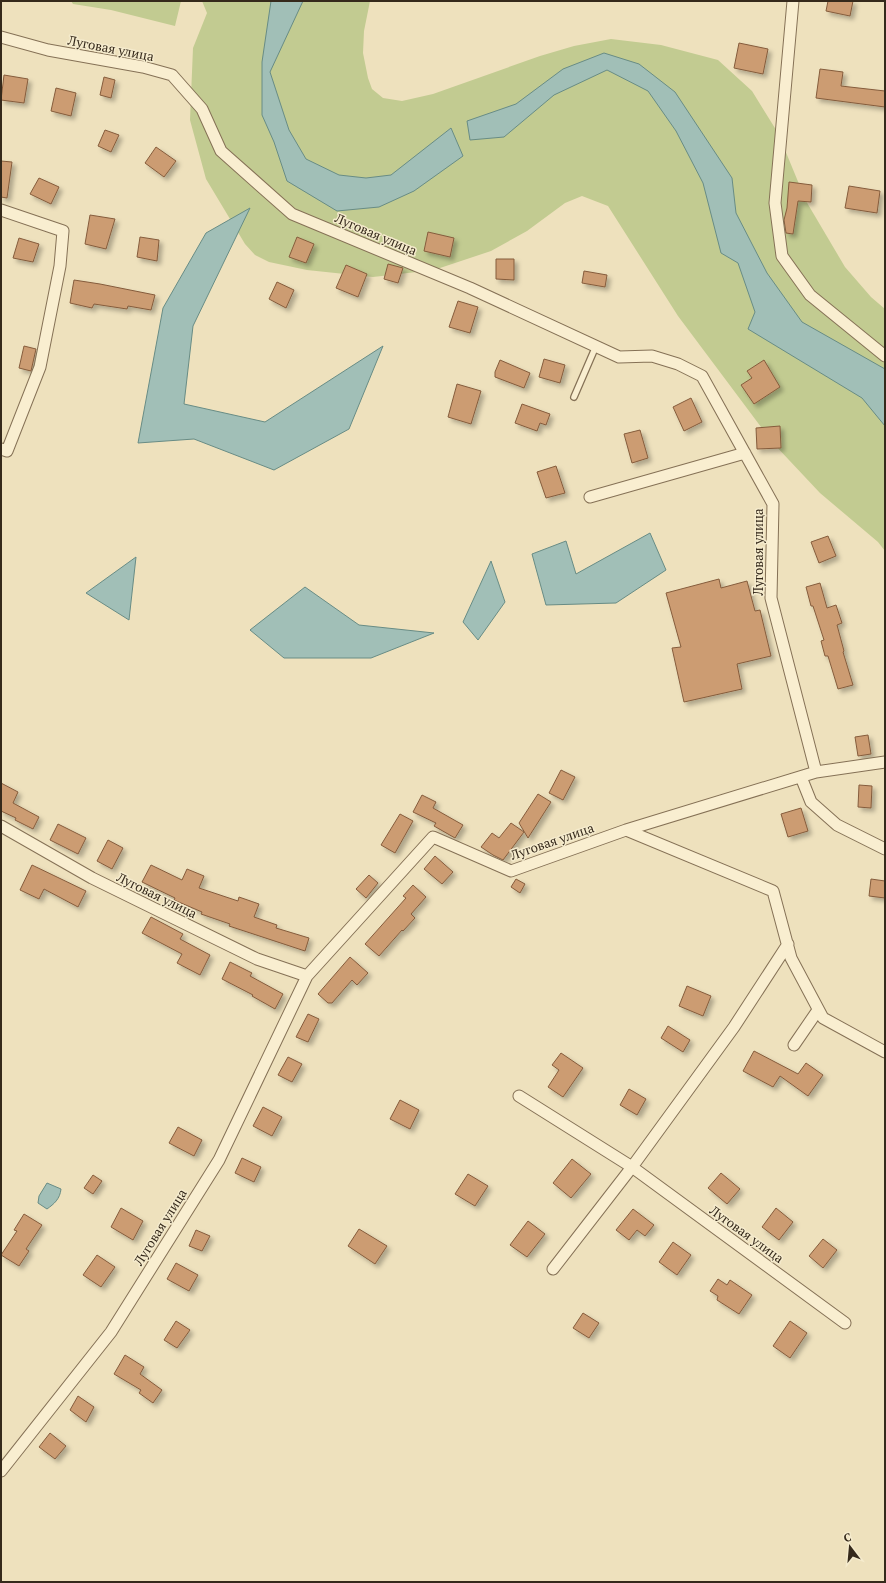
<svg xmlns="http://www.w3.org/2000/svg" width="886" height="1583" font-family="'PT Serif',serif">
<defs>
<filter id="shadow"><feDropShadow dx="3.5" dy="3.5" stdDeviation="2" flood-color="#0004"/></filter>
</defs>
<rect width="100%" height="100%" fill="#eee1bd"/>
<path fill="#c2cb91" d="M71 1H181L175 26 111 10 73 4Z
M202 1H370L364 31 363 53 368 78 372 89 383 98 402 101 433 94 540 56 574 46 611 39 661 45 718 60 752 91 778 133 806 201 845 267 871 297 885 309V551L878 542 820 493 773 443 678 316 608 206 582 196 565 203 527 231 491 251 434 270 373 277 307 270 269 262 255 255 245 244 206 179 190 120 193 48 207 13Z"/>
<path fill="#a1bfb7" stroke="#688c85" d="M271 1H303L270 72 289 130 306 159 339 175 366 178 391 175 451 128 463 156 414 191 379 207 337 211 287 181 274 142 262 115V62Z
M604 53 639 64 675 92 732 178 736 213 767 273 802 322 885 369V426L862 398 748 329 755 312 738 263 721 253 703 183 676 131 648 91 607 70 554 95 504 137 470 140 467 121 516 104 563 69Z
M250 208 193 326 184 404 265 422 383 346 349 429 274 470 194 439 138 443 163 308 206 233Z
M650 533 666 570 616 603 546 605 532 554 566 541 576 574Z
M136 557 129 620 86 593Z
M491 561 505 602 478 640 463 622Z
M305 587 359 625 434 633 371 658H284L250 630Z
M47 1183 61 1189C60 1199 54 1204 47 1209L38 1203 39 1196Z"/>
<path fill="#cc9c72" stroke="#855c3c" filter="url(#shadow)" d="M828 1H853L850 16 826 11Z
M739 43 768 49 763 74 734 68Z
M820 69 843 72 841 86 885 91V107L816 98Z
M4 75 28 79 24 103 1 100Z
M104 77 115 80 111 98 100 95Z
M56 88 76 93 71 116 51 111Z
M105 130 119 135 111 152 98 146Z
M156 147 176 161 164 177 145 163Z
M1 161 12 162 7 198 1 197Z
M39 178 59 187 51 204 30 194Z
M789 182 812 185 811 202 798 201 793 234 786 233 784 220 787 208Z
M849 186 880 191 877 213 845 208Z
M90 215 115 219 106 249 85 244Z
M428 232 454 238 450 257 424 251Z
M140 237 159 240 157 261 137 257Z
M297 237 314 244 306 263 289 257Z
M19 238 39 244 33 262 13 258Z
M496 259H514V280L496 279Z
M388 264 403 268 398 283 384 279Z
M346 265 367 274 358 297 336 288Z
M584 271 607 275 605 287 582 283Z
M74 280 100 284 155 295 151 310 128 306 127 309 94 304 92 308 70 303Z
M277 282 294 290 286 308 269 299Z
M458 301 478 307 470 333 449 327Z
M24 346 36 349 31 371 19 368Z
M544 359 565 365 560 383 539 377Z
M500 360 530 373 524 388 495 377V372Z
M764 360 780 387 754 404 741 385 752 378 747 371Z
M457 384 481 391 471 424 448 417Z
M691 398 702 422 684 431 673 407Z
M522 404 550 414 546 425 540 423 537 431 515 423Z
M780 426 781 448 757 449 756 428Z
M640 430 648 458 632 463 624 434Z
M556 466 565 493 546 498 537 472Z
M828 536 836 556 819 563 811 542Z
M719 579 721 588 747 581 755 611 760 610 771 656 737 664 742 689 684 702 672 648 681 647 666 593Z
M820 583 827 608 836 605 842 623 837 625 844 651 843 652 853 685 838 689 828 656H825L821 641 824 640 813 606H811L806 587Z
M868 735 871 754 858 756 855 737Z
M561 770 575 777 563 800 549 793Z
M1 783 18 792 13 803 39 817 33 829 15 820 16 818 1 811Z
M859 785 872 786 871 808 858 807Z
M538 794 551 802 528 838 519 823Z
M422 795 436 802 433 808 463 825 455 838 434 826 436 823 413 812Z
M801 808 808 831 788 837 781 814Z
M400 814 413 821 395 853 381 845Z
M511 823 524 832 503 860 493 855 481 847 492 833 499 838Z
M58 824 86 838 78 854 50 840Z
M108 840 123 848 112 869 97 861Z
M435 856 453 872 442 884 424 869Z
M32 865 86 891 78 907 44 889 39 899 20 890Z
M151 865 182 880 187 869 204 876 199 888 238 901 239 897 259 904 254 917 277 925 276 928 309 938 305 951 229 926 230 924 201 914 202 912 174 900 175 898 142 882Z
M369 875 378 883 366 898 356 889Z
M516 879 525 884 520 893 511 887Z
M871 879 885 881V898L869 896Z
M413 885 426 897 411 914 415 918 403 931 402 930 379 956 365 944 406 898 403 896Z
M151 917 183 934 180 939 210 955 200 975 177 963 182 954 142 933Z
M350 957 368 973 357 985 352 980 332 1003H328L318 994Z
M230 962 252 973 250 976 283 994 275 1009 252 996 253 995 222 979Z
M687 986 711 996 703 1016 679 1006Z
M308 1014 319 1019 308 1042 296 1037Z
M668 1026 690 1040 683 1052 661 1038Z
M754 1051 798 1074 806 1063 823 1075 808 1096 780 1076 773 1087 743 1071Z
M561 1053 583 1068 563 1097 548 1087 559 1070 552 1065Z
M288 1057 302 1064 292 1082 278 1075Z
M629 1089 646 1099 637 1115 620 1105Z
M400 1100 419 1110 410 1129 390 1119Z
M263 1107 282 1117 272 1136 253 1126Z
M178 1127 202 1140 194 1156 169 1143Z
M242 1158 261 1167 254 1182 235 1173Z
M572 1159 591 1174 571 1198 553 1183Z
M721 1173 740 1189 727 1204 708 1188Z
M468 1174 488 1186 475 1206 455 1194Z
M93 1175 102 1181 93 1194 84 1188Z
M121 1208 143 1221 133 1240 111 1227Z
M776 1208 793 1222 779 1240 762 1227Z
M633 1209 654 1225 645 1236 637 1230 629 1240 616 1230Z
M24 1214 42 1225 26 1249 29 1251 19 1266 1 1255 17 1231 14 1230Z
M528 1221 545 1234 527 1257 510 1245Z
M359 1229 387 1246 375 1264 348 1246Z
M196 1230 210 1236 202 1251 189 1246Z
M823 1239 837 1250 823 1268 809 1256Z
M673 1242 691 1255 677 1275 659 1262Z
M97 1255 115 1267 101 1287 83 1275Z
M176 1263 198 1275 189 1291 167 1279Z
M718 1279 727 1285 730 1280 752 1295 739 1314 717 1300 718 1296 710 1291Z
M583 1313 599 1323 589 1338 573 1328Z
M176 1321 190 1330 177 1348 164 1340Z
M790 1321 807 1333 790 1358 773 1346Z
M125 1355 144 1367 140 1374 162 1390 153 1403 139 1393 141 1390 114 1374Z
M78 1396 94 1407 86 1422 70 1410Z
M50 1433 66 1446 55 1459 39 1447Z"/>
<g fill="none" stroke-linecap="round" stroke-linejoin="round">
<g stroke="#857156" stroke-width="8">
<path id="service" d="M574 397 596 346"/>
</g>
<g stroke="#857156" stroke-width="13">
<path id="minor" d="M793 1 775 203 782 256 810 295 885 356
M1 37 48 50 143 67 172 75 202 109 221 151 292 214 470 288 619 357 652 356 678 364 702 376 773 504 771 598 816 772
M1 210 63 231 60 266 40 367 7 451 1 449
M590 497 745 453
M801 777 811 802 837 825 885 849
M1 826 92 878 257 959 307 976 433 837 511 871 626 830 816 772 885 762
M626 830 773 891 791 958 823 1018 885 1052
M794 1045 818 1010
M519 1096 632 1167 845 1323
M553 1269 632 1167 734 1027 788 944
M1 1471 111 1332 219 1160 307 976"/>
</g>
<use href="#service" stroke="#f9eed0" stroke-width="5.5"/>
<use href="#minor" stroke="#f9eed0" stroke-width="11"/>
</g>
<g text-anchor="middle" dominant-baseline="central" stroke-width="3" stroke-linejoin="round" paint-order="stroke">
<g font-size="13" fill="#35291b" stroke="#f5ebcd">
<text transform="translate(111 48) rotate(11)">Луговая улица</text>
<text transform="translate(376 234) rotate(23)">Луговая улица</text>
<text transform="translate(758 552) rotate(-90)">Луговая улица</text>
<text transform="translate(552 841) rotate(-19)">Луговая улица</text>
<text transform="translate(157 895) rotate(26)">Луговая улица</text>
<text transform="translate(160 1227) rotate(-58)">Луговая улица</text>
<text transform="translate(747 1234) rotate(36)">Луговая улица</text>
</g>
</g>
<rect width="886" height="1583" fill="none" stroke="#35291b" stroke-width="4"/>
<g transform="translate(850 1547) rotate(344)" stroke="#f5ebcd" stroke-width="3" paint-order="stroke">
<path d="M0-3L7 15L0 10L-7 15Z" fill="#35291b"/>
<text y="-6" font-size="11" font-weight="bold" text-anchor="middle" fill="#35291b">С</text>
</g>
</svg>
